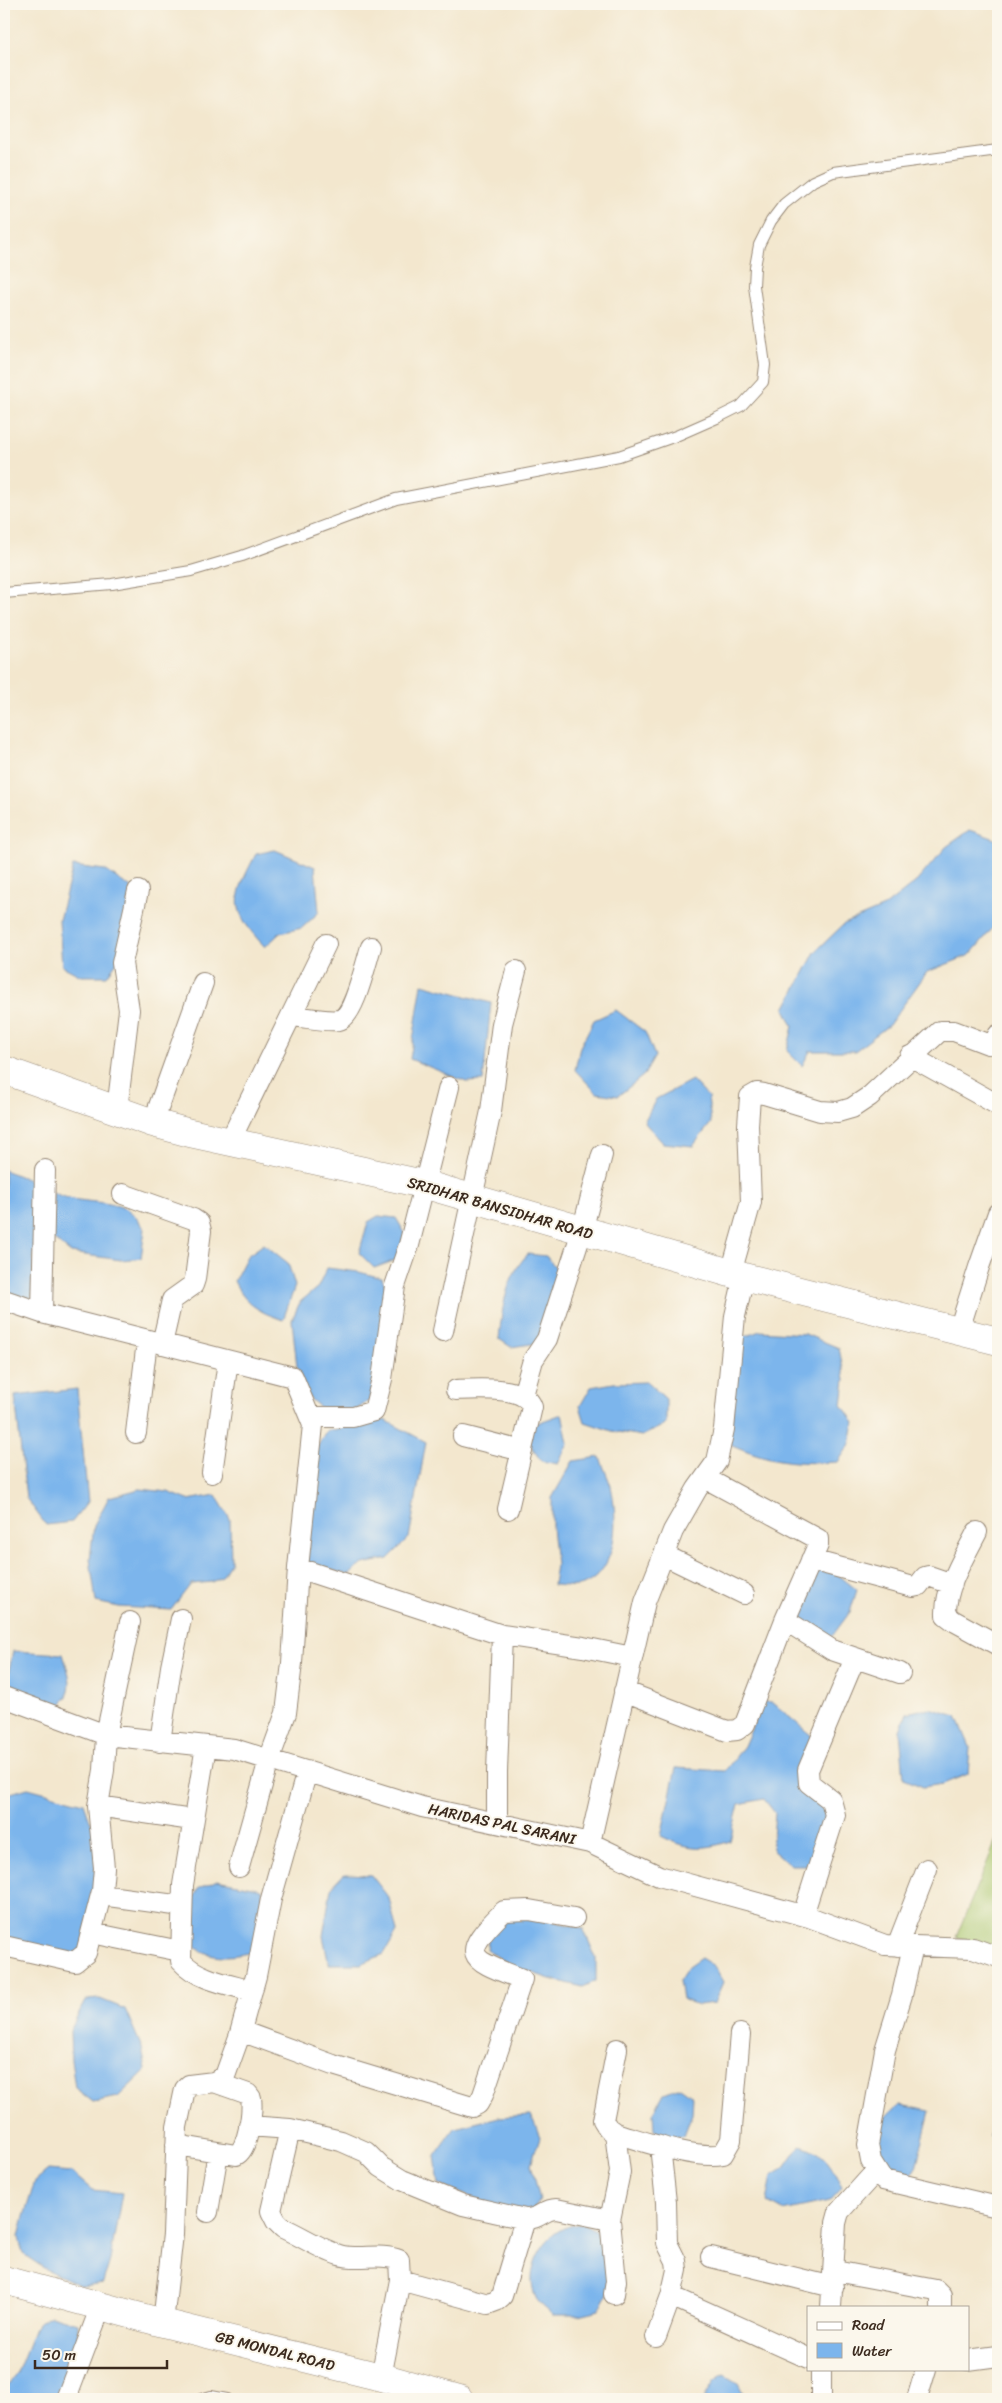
<svg xmlns="http://www.w3.org/2000/svg" width="1002" height="2403" font-family="Sriracha,sans-serif">
<rect width="100%" height="100%" fill="#fbf7ec"/>
<filter id="ink" filterUnits="userSpaceOnUse"><feTurbulence type="fractalNoise" baseFrequency=".02" numOctaves="2"/><feDisplacementMap in="SourceGraphic" scale="10" xChannelSelector="R" yChannelSelector="G"/><feConvolveMatrix kernelMatrix="1 2 1 2 8 2 1 2 1" color-interpolation-filters="sRGB"/></filter>
<filter id="wash" filterUnits="userSpaceOnUse"><feTurbulence type="fractalNoise" baseFrequency=".0096" numOctaves="4" result="noise"/><feDisplacementMap in="SourceGraphic" scale="20" xChannelSelector="R" yChannelSelector="G"/><feGaussianBlur stdDeviation="1.12" result="paint"/><feColorMatrix in="noise" values="0 0 0 0 0 0 0 0 0 0 0 0 0 0 0 0 0 1.4 0 .05"/><feComposite in="paint" operator="in"/></filter>
<g filter="url(#wash)">
<rect width="100%" height="100%" fill="#f3e7ce"/>
<path fill="#a9c66d" stroke="#727846" d="M998 1836V1949L956 1937Z"/>
<path fill="#7cb5ec" stroke="#5c7085" d="M970 830 998 840V922L970 955 927 972 889 1025 855 1051H810L802 1066 787 1051 793 1026 785 1009 815 952 844 924 884 907 917 881 946 847Z
M275 850 315 867 319 912 302 928 280 933 265 947C229 909 233 898 256 854Z
M73 866 105 870 131 888 119 959 107 976H81L62 966 59 920Z
M422 984 491 1003 483 1081 466 1082 410 1059Z
M616 1010 645 1032 655 1056 644 1075 618 1096 597 1093 575 1070 580 1047 594 1020Z
M692 1080 708 1097 711 1123 693 1146 663 1143 644 1122 656 1099Z
M4 1170 37 1183 32 1300 4 1299Z
M53 1192C71 1204 106 1199 126 1209 133 1212 140 1223 145 1229L141 1258 121 1260 71 1253 53 1239Z
M378 1216 396 1218 405 1233 396 1260 374 1268 359 1253 368 1222Z
M264 1244 288 1263 295 1286 283 1320C259 1312 245 1304 234 1281L247 1256Z
M528 1254 546 1256 557 1269 546 1321 538 1343 511 1347 499 1339C502 1309 506 1276 528 1254Z
M327 1268 359 1272 382 1278 390 1296 370 1400 356 1410 321 1408 309 1398 297 1367 292 1320 300 1302 318 1287Z
M760 1331 805 1334 839 1348 845 1379 842 1405 854 1422 850 1444 838 1462C794 1464 771 1462 730 1444L738 1339Z
M647 1382 666 1399V1424L642 1436 612 1431 585 1422 580 1406 591 1387 614 1383Z
M77 1389 88 1502 72 1522 46 1525 26 1498 15 1396Z
M562 1414 568 1443 558 1464 541 1461 530 1444 532 1425Z
M385 1420 426 1442 409 1538 388 1559 363 1564 349 1575 307 1563 317 1447 326 1431Z
M600 1457C603 1467 608 1477 611 1486 618 1518 619 1570 583 1585 575 1588 562 1585 553 1585L556 1565 552 1527V1498L573 1461Z
M140 1489 168 1492 188 1500 216 1495 230 1519 231 1562 222 1577 212 1582 191 1584 171 1610 119 1607 96 1602 90 1559 94 1525 109 1497Z
M818 1571 836 1573 857 1590 850 1612 830 1639 794 1619Z
M13 1651 63 1654C70 1678 77 1692 55 1710L5 1689Z
M763 1702H772L813 1737 800 1785 831 1810 811 1865H791L772 1849 775 1813 764 1799 739 1804 730 1841C702 1851 687 1849 661 1836L676 1768 725 1771 744 1746Z
M929 1708 957 1716 970 1747 968 1774 943 1784 923 1787 904 1779 900 1730 907 1713Z
M28 1788 84 1803 95 1834 96 1886 80 1955 4 1941V1795Z
M344 1874 371 1875 389 1898 397 1932 384 1954 361 1964H329L323 1936 331 1888Z
M217 1880 262 1889 264 1907 252 1952C227 1958 209 1959 188 1942V1910L198 1889Z
M538 1918 583 1928 596 1958V1981L583 1987 550 1979 507 1964 487 1949 489 1933 511 1919Z
M701 1958 714 1966 723 1982 714 2003 698 2005 682 1999 679 1981 688 1967Z
M100 1999 125 2009 142 2048 146 2070 118 2097 93 2102 75 2088 71 2060 70 2031 86 2000Z
M680 2087 693 2096 692 2114 684 2135 667 2139 654 2130 653 2113 664 2093Z
M900 2105 930 2111 916 2168 907 2182 889 2177C885 2171 879 2163 877 2156 870 2134 884 2116 900 2105Z
M998 2106V2138L989 2136Z
M531 2115 540 2137 531 2164 540 2200 532 2213 510 2212 439 2185 435 2156 455 2128 499 2117Z
M801 2145C824 2151 834 2168 842 2188L830 2201 783 2211 767 2202 772 2176 785 2168Z
M48 2170 71 2172 92 2190 122 2193 110 2260 103 2283 82 2286 47 2270 23 2254 19 2237 23 2220 35 2181Z
M583 2223 596 2230 607 2258 609 2291 599 2310 578 2315H552C548 2310 539 2304 536 2298 524 2274 540 2239 564 2228 570 2226 577 2224 583 2223Z
M51 2315 78 2323 77 2356 60 2399H4V2391L17 2373 37 2323Z
M724 2375 738 2383 746 2399H704L714 2382Z"/>
</g>
<g filter="url(#ink)">
<g fill="none" stroke-linecap="round" stroke-linejoin="round">
<g stroke="#978876" stroke-width="12">
<path id="lane" d="M4 593 112 584 191 571 242 556 396 499 619 456 676 436 717 418 741 406 763 382 765 365 754 286 755 267 759 245 771 221 784 204 813 181 833 172 998 150
M201 2399 211 2396 227 2399"/>
</g>
<g stroke="#978876" stroke-width="22">
<path id="street" d="M292 1016C306 1017 325 1022 339 1020 354 1017 366 962 371 947
M910 1056 998 1105
M117 1110 129 1010 122 963 138 891
M153 1123 203 983
M229 1143 326 944
M123 1194 193 1219 199 1223 201 1231 195 1279 193 1285 172 1300 162 1344
M731 1273 751 1202 748 1125 750 1097 757 1093 764 1094 820 1111 838 1112 852 1108 870 1096 940 1031H954L988 1044 995 1041 998 1035
M4 1300 42 1313 293 1377 313 1425 298 1568 292 1663 286 1713 269 1760 239 1867
M42 1313 45 1170
M959 1330 979 1267 998 1213
M443 1331 491 1111 502 1024 516 971
M456 1390C475 1389 525 1385 532 1407L508 1509
M523 1395 533 1360 547 1339 582 1231 602 1155
M310 1417H353L374 1411 382 1379 395 1286 409 1245 449 1087
M136 1433 147 1341
M463 1436 522 1451
M212 1473 228 1361
M705 1478 818 1539V1545L785 1620 832 1650 900 1673
M977 1532C965 1556 945 1586 946 1615L954 1621 998 1645
M664 1555 744 1594
M811 1560 913 1587 918 1586 925 1577 929 1576 952 1584
M298 1568 502 1635 583 1647 632 1657
M624 1691 727 1731 737 1730 745 1724 785 1620
M4 1697 106 1735 234 1749 422 1807 590 1843 659 1876 809 1917 885 1945 973 1948 998 1957
M160 1742 171 1667 181 1619
M206 1746 183 1885 181 1961C198 1980 228 1984 252 1991
M98 1806 192 1820
M497 1823V1772L502 1635
M590 1843 645 1602 673 1531 697 1489 717 1461 724 1429 735 1316 744 1277
M101 1895 182 1906
M803 1915 835 1815 831 1800 809 1783 808 1770 855 1658
M92 1933 180 1951
M4 1946 75 1962 86 1953 102 1891 104 1868 98 1806 104 1770 106 1735 130 1622
M897 1946 927 1869
M913 1946 902 1995 885 2050 868 2145 871 2161 883 2180 998 2207
M241 2031 333 2065 472 2107 478 2104 483 2095 522 1979C470 1959 457 1957 504 1911L529 1910 574 1918
M249 2126 290 2129 341 2141 366 2152 381 2167 402 2180 463 2205 525 2219C539 2220 544 2209 556 2209L610 2220 616 2281 614 2294
M290 2129 271 2211 276 2221 283 2228C301 2236 320 2249 339 2255 359 2261 380 2252 399 2260L400 2280 381 2377
M615 2133 608 2128 603 2120 617 2049
M176 2145 236 2155C248 2150 253 2111 251 2098L248 2094 214 2082
M208 2212 218 2152
M610 2220 620 2172 615 2133C643 2141 696 2160 723 2154L731 2140 740 2034
M711 2257 833 2287
M835 2271 936 2290 941 2295V2307
M400 2280 488 2304 496 2301 502 2296 525 2219
M671 2296 808 2358
M831 2307 836 2223 839 2212 876 2171
M163 2323 173 2234 177 2127 185 2089 189 2085 214 2082 225 2076 239 2037 256 1976 271 1899 307 1771
M656 2337 671 2296 677 2270 676 2261 667 2243 666 2202 660 2146
M968 2360 998 2356
M66 2399 101 2306
M821 2399V2369
M917 2399 926 2369"/>
</g>
<g stroke="#978876" stroke-width="29">
<path id="secondary" d="M4 1070 153 1123 190 1133 423 1184 744 1277 998 1341
M4 2280 163 2323 381 2377 459 2399"/>
</g>
<use href="#lane" stroke="#fff" stroke-width="10"/>
<use href="#street" stroke="#fff" stroke-width="20"/>
<use href="#secondary" stroke="#fff" stroke-width="28"/>
</g>
</g>
<g text-anchor="middle" dominant-baseline="central" stroke-width="4" stroke-linejoin="round" paint-order="stroke">
<g font-size="15" fill="#3b2a1e" stroke="#fbf7ec">
<text transform="translate(500 1208) rotate(16)">SRIDHAR BANSIDHAR ROAD</text>
<text transform="translate(502 1824) rotate(12)">HARIDAS PAL SARANI</text>
<text transform="translate(275 2351) rotate(14)">GB MONDAL ROAD</text>
</g>
</g>
<rect width="1002" height="2403" fill="none" stroke="#fbf7ec" stroke-width="20"/>
<rect x="807" y="2306" width="162" height="65" fill="#fbf7ec" stroke="#aea59a"/>
<rect x="817" y="2322" width="25" height="8" fill="#ffffff" stroke="#aea59a"/>
<text x="852" y="2330" font-size="15" fill="#3b2a1e">Road</text>
<rect x="817" y="2343" width="25" height="15" fill="#7cb5ec" stroke="#aea59a"/>
<text x="852" y="2356" font-size="15" fill="#3b2a1e">Water</text>
<path d="M35 2360v8h132v-8" fill="none" stroke="#3b2a1e" stroke-width="2.5"/>
<text x="42" y="2360" font-size="15" fill="#3b2a1e" stroke="#fbf7ec" stroke-width="4" paint-order="stroke">50 m</text>
</svg>
